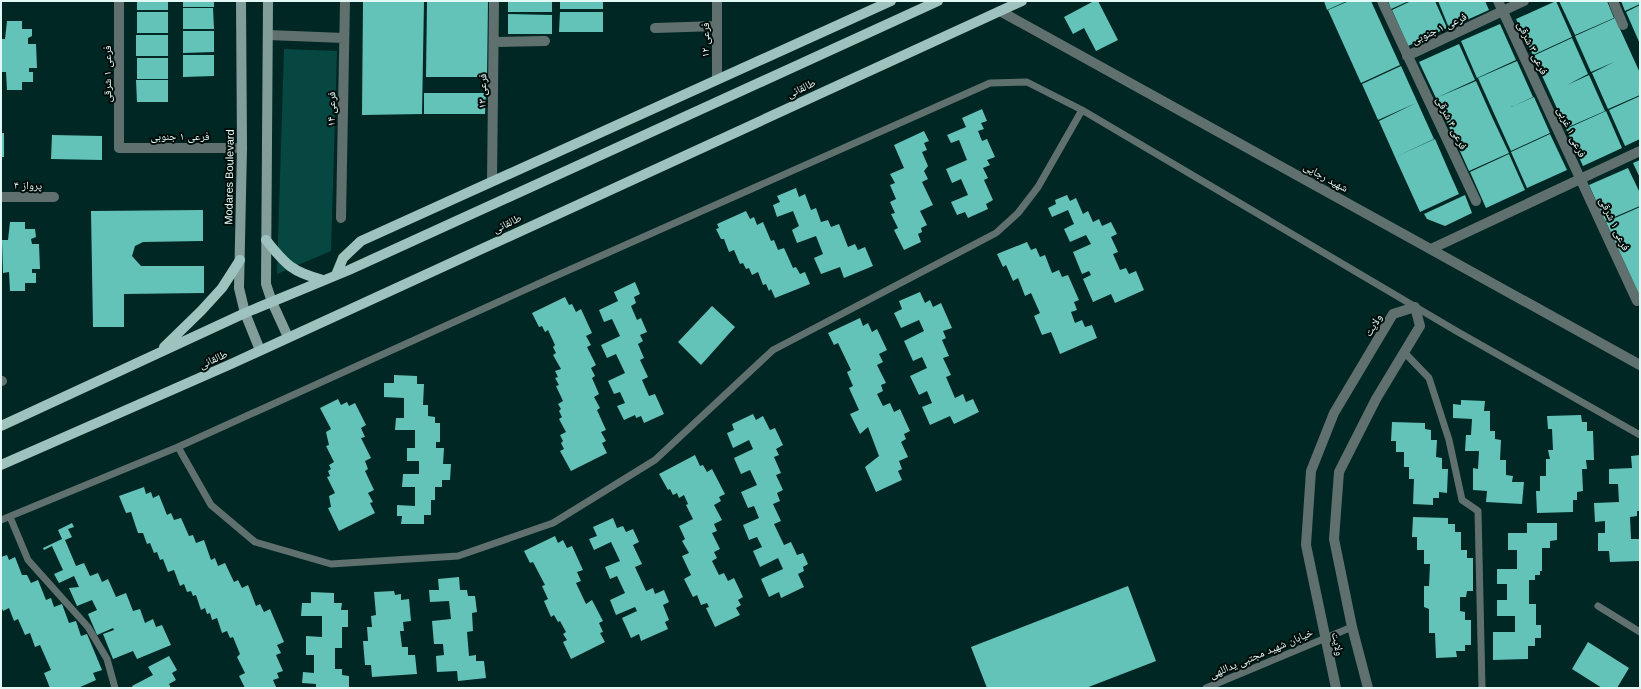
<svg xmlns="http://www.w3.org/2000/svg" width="1641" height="689" font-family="Helvetica,'Noto Naskh Arabic',sans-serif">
<rect width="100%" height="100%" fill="#002723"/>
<path fill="#064742" d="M284 49 337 51 331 251 277 274Z"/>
<path fill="#63c3b9" d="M137 1H168V10H137Z
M183 1H214V7H183Z
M363 1H424L422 114 362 115Z
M427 1H488L487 77H426Z
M508 1H552V12H508Z
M560 1H603V9H560Z
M1094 1H1098L1118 40 1096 51 1084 28 1073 34 1064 17Z
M1324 1H1347L1327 10Z
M1349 1H1371L1400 65 1361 83 1328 10Z
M1388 1H1409L1391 9Z
M1411 1H1435L1447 28 1408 46 1392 10Z
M1438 1H1485L1489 10 1449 28Z
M1556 1 1572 37 1533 55 1516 19Z
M1559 1H1607L1614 18 1575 35Z
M1621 1H1640V4L1625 11Z
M1640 5V44L1626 12Z
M183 8H213L214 29H183Z
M137 12H168V33H137Z
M560 12H603V32H559Z
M508 14 552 15V34H508Z
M1615 18 1640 73V95L1608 109 1592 73 1614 62 1591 72 1575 36Z
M7 21H22V29H32V36L28 38V44H36L37 68H29V72H33V82H22V90H7L6 72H1V39H5Z
M1500 24 1516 60 1477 78 1461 41Z
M183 31H214V52L183 53Z
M136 35H168V56H136Z
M1572 38 1588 74 1567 85 1589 75 1605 111 1566 128 1533 56Z
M1459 44 1475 80 1436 98 1419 62Z
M183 55H214V76L183 77Z
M137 58H168V79H137Z
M1517 61 1533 97 1511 107 1534 97 1550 133 1511 151 1478 78Z
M1401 66 1434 139 1395 157 1379 121 1416 103 1378 120 1362 84Z
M136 80H168V102H137Z
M1476 81 1492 117 1470 127 1492 117 1509 153 1469 171 1436 98Z
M424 93H486L485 114H424Z
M1640 96V139L1625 146 1609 110Z
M982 109 987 121 981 123 984 129 978 131 982 141 987 139 995 157 987 160 990 165 983 168 988 178 984 180 993 200 986 204 988 209 968 218 965 212 957 215 951 202 968 195 961 179 952 183 946 169 967 160 959 140 951 143 947 135 966 127 962 118Z
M1606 111 1622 148 1583 166 1566 129Z
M924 131 929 141 924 143 927 150 922 152 928 166 924 171 928 179 922 182 933 205 920 211 927 225 921 228 922 232 918 234 921 242 904 250 894 230 898 228 891 214 895 213 890 202 896 199 890 185 895 183 890 174 904 168 894 145Z
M1 133H4V157H1Z
M1550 134 1567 170 1527 188 1511 152Z
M52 135 102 136V160L51 159Z
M1435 139 1451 176 1429 186 1451 176 1459 194 1420 212 1395 157Z
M1509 154 1525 190 1486 208 1470 172Z
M1640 160V178L1633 163Z
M1628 168 1640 193V206L1605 221 1589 185Z
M796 188 799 197 805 194 811 210 816 208 821 222 828 220 831 227 839 224 848 247 855 244 858 250 865 247 873 266 844 278 840 267 821 274 814 258 823 254 816 236 797 243 792 230 799 226 793 211 777 217 773 205 780 202 777 196Z
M1067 195 1070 201 1076 198 1083 214 1088 211 1093 222 1099 219 1102 226 1111 222 1117 234 1111 237 1118 252 1113 254 1120 270 1126 268 1129 274 1136 271 1144 290 1115 303 1111 294 1093 302 1083 279 1091 275 1089 271 1082 274 1073 252 1091 244 1086 235 1070 242 1064 229 1074 224 1068 210 1052 217 1048 208 1056 204 1055 200Z
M1465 195 1472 213 1445 226 1427 219 1424 214Z
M1640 207V294L1639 295 1606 222Z
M203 210V241L143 242 135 246 132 256 141 266H204V293L124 294V327H93L91 211Z
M746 211 750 219 754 217 757 225 763 222 771 241 774 240 778 250 784 248 793 268 796 267 800 274 805 272 810 284 775 298 771 289 769 291 766 284 763 285 758 272 752 275 749 268 746 269 743 263 740 264 734 250 729 252 724 239H721L716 229 719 228 717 224Z
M10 222H25V229H35L36 237 31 239 32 244H39L40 269H32V273H36V283H25V291H10L9 272 3 273 2 240H8Z
M1027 242 1031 250 1036 248 1040 257 1045 255 1052 273 1059 270 1062 277 1068 275 1079 300 1074 302 1077 310 1071 312 1075 323 1082 320 1085 327 1092 325 1097 338 1060 354 1051 332 1042 335 1034 316 1040 313 1031 293 1025 296 1018 278 1013 281 1006 265 1003 267 997 254Z
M635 282 640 294 634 297 636 303 631 306 637 320 641 318 647 332 640 335 643 341 638 344 644 358 640 360 648 377 642 380 649 396 655 394 664 414 644 423 641 416 636 418 635 415 624 420 617 406 625 403 620 392 614 394 608 381 625 373 616 354 607 358 601 345 620 336 612 319 604 322 599 310 618 301 614 292Z
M920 292 925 303 930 300 933 307 941 303 952 328 943 331 946 338 942 340 949 356 943 358 951 375 946 377 955 398 963 394 966 402 973 399 979 412 954 424 950 416 930 425 922 407 932 403 927 391 919 395 910 376 927 368 922 357 913 361 904 341 924 331 919 320 901 328 894 313 902 309 899 301Z
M565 297 569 305 572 304 576 312 581 309 592 333 586 336 591 345 587 347 596 365 591 368 595 376 592 378 599 394 594 397 600 408 597 410 606 430 601 432 606 441 602 443 607 453 571 471 560 451 564 449 561 443 563 441 560 435 566 432 559 419 562 417 559 411 561 409 558 404 563 401 556 386 559 385 555 378 558 377 555 371 561 369 553 355 556 353 553 347 555 345 548 330 545 332 542 326 539 327 532 313Z
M712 306 735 327 701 365 678 342Z
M860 318 863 326 868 323 872 332 877 329 887 350 879 354 883 362 877 365 886 383 881 385 883 391 877 394 883 406 890 403 894 412 900 409 910 431 904 434 906 439 901 442 908 457 899 461 902 469 898 471 902 480 876 492 865 467 879 456 868 427 860 434 850 414 859 410 849 388 853 386 847 372 851 370 838 343 834 345 828 333Z
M394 375 417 376V384H424L423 405H428V416L435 417V423H440V442H436V448H444L443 464H451L450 480H442V487H435V500H431V515H424V524H401L402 516H397V505L415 506V487H402L403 474H419V461H407V448H415V430H395L396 418H404V398L384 397V383H394Z
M338 399 341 405 347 402 349 406 355 403 366 425 361 428 365 437 361 438 371 458 365 461 368 469 365 471 374 490 368 493 373 502 370 503 375 513 339 531 328 508 331 507 329 496 335 493 327 477 330 476 328 471 331 469 329 465 334 462 326 446 329 445 326 432 331 429 320 408Z
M1461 400 1485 401 1484 411H1490V431H1495V439L1501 440 1500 460H1506V475L1513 476 1512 482H1524L1522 504 1486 502 1487 491 1473 490V468L1478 469 1479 451H1465L1466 435H1471L1472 419 1453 418V404L1461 405Z
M753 414 756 420 763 416 770 430 775 428 783 445 776 449 779 455 774 457 781 473 776 475 783 490 777 493 780 501 773 504 781 521 774 524 784 545 791 542 797 555 803 553 808 564 803 567 804 571 798 574 804 587 781 598 779 592 769 597 761 579 783 569 778 558 760 567 753 551 762 547 757 537 749 540 743 525 759 518 754 506 748 508 741 492 757 485 750 470 741 474 734 458 753 449 749 440 733 448 727 433 734 430 732 424Z
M1581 415 1582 422H1587V431H1593L1594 460H1586L1587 469H1582L1583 491 1577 492V500H1573V512L1537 513 1536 491H1540V476H1546V459H1550L1548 450H1553L1552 429H1548L1547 416Z
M1392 422 1425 423V429L1431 430V440H1437L1436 457 1442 458V469H1448L1447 493 1439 492V498H1433V505L1413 504 1414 479H1409V467H1404V452H1396V441H1391Z
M695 455 700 466 703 465 707 472 712 469 725 494 719 497 721 501 714 505 722 520 714 524 717 531 712 533 720 549 714 552 717 558 712 561 719 575 724 573 728 581 734 578 743 597 738 600 741 605 736 608 740 615 715 627 706 608 709 607 707 603 701 605 697 595 693 597 684 579 691 575 682 556 689 553 682 541 685 539 679 526 693 519 686 505 688 504 684 495 679 498 677 493 673 495 670 489 668 490 659 474Z
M1640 455V511H1637V516L1630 517 1631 539H1639V561L1610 562 1609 551H1598V533H1605V521L1595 522 1594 503 1619 502 1618 484H1609V469L1632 468 1631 456Z
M144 487 146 494 151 492 153 498 159 495 167 515 171 513 174 520 181 518 189 536 193 535 196 543 204 540 211 560 215 558 218 566 225 563 234 582 238 580 242 588 248 585 256 606 260 604 264 612 270 609 284 642 277 645 281 653 276 655 283 671 277 673 279 678 273 680 276 687 245 688 239 676 245 673 237 657 240 654 233 637 230 638 227 631 222 633 217 618 212 620 210 613 207 614 205 608 201 610 196 595 193 596 191 591 187 592 184 584 180 586 174 570 168 572 163 559 160 560 157 552 154 553 150 543 147 544 143 533H138L131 512 126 513 119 496Z
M1413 517 1448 518V524H1455V532H1461V550H1467V558H1473V591H1467L1466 597H1460V611L1465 612V620H1471V645H1465V651H1456L1457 657 1436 658 1435 633H1429V609L1424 607V586H1429L1430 564H1424V550H1417V537H1412Z
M613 518 617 528 623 526 626 532 633 529 639 542 633 545 642 564 635 567 646 591 653 588 655 594 664 590 669 602 663 605 669 620 665 622 668 629 641 641 639 634 631 638 622 618 637 611 635 607 616 615 610 600 625 593 617 576 610 579 605 567 620 561 611 542 594 550 589 539 597 536 593 527Z
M72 523 74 527 68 529 72 537 65 540 76 566 84 563 90 576 98 573 102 582 108 579 116 597 126 593 133 611 140 609 145 623 153 619 156 627 162 625 171 645 137 659 133 651 113 659 103 634 114 630 113 628 97 635 88 614 97 610 92 600 77 606 69 588 79 587 74 576 59 583 54 574 63 570 52 546 44 550 43 548 62 539 58 530Z
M1527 523H1557V540L1550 541V548H1542V571H1540V575H1535V580H1529V604H1536V625H1541V638H1535V646H1528V659L1493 660V632H1515V616H1497V600H1507V584H1497V569H1517V550H1508V533H1527Z
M555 536 558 543 563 540 567 548 572 546 583 570 577 572 581 581 576 583 586 604 592 600 603 621 599 623 603 632 600 633 605 642 571 659 563 642 567 640 563 634 566 632 560 621 558 622 554 615 551 617 544 601 548 599 542 586 545 585 533 562 530 563 524 551Z
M7 555 9 560 15 557 22 575H27L31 583 38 580 46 600 51 598 54 607 62 604 69 623 76 621 81 636 87 634 102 670 93 673 96 680 78 688H50L44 673 51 670 40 645 35 647 30 633 25 635 18 619 14 621 9 608 3 611 1 606V557Z
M459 577 460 590H467L468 596H475L477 612 472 613 473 631 467 632 469 656 476 655V661H484L486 678 458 681 457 671 437 672 436 656 444 655 443 644H434L432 621 451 619 449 601 430 602 429 590H439L438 579Z
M1128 586 1156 661 1086 688H987L971 647Z
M394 591 395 595 401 594V600L409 599 411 621 403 622 404 631H400L402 647H408V655H415L417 674 372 677 371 665H365L363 641H368L367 627H372L371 616 376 615 374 592Z
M311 592 334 593V603H342L341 610H348V627H342V648H335V669H342V675L349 676V688H316V684L302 683 303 672 314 673V655H306V636L322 637V616H301L302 603H311Z
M1588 642 1629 668 1617 688H1602L1572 669Z
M169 656 177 670 172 673 176 680 169 684 171 688H133L132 686 153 675 148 667Z"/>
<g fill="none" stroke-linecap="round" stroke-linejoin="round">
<path stroke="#5f706e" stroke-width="7" d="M1404 352 1429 378 1449 440 1462 500 1478 511 1482 688
M178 447 211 505 255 542 331 564 458 556 553 523 655 460 773 350 996 233 1018 213 1038 187 1082 110
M10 517 28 560 88 627 107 659 115 688
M1 520 178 447 551 278 990 83 1027 82 1082 110 1458 332 1640 435
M1598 606 1640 632
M1206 688 1352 627"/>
<path stroke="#5f706e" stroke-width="10" d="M119 1V148H242
M1382 1 1476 201
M1498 1 1637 301
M1613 1 1623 25
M655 28 717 26
M268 35 344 38
M495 42 545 41
M1407 56 1524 1
M717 79V1
M492 181 494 1
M1 197H54
M341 218 345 1
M1431 249 1640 151
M1 381H2
M1336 688 1306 545 1311 471 1334 413 1393 314 1415 307 1420 326 1376 399 1339 472 1334 539 1352 627 1368 688"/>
<path stroke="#5f706e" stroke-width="10" d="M1000 11 1640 365"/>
<path stroke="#839e9a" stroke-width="10" d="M241 1 242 148 239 288 245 313 260 350
M268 1 266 284 272 302 288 337"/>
<path stroke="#9ec2bd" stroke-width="10" d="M266 240C286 265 292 272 323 280
M336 275 343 258 361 241 891 1
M164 347 201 311 222 288 240 260
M1 426 245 313 349 270 938 1
M1 465 231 364 1022 1"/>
</g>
<g text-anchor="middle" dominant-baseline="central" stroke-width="4" stroke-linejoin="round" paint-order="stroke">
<g font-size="11" fill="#e3f9f5" stroke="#010d0b">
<text transform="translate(1439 28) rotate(-25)">فرعی ۱ جنوبی</text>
<text transform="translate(705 40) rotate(-90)">فرعی ۱۲</text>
<text transform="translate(1533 48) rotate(65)">فرعی ۳ شرقی</text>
<text transform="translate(107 74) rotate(-90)">فرعی ۱ شرقی</text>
<text transform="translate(801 88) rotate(-25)">طالقانی</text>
<text transform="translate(482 91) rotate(-89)">فرعی ۱۳</text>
<text transform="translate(331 109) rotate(-89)">فرعی ۱۴</text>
<text transform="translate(1452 123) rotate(64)">فرعی ۴ شرقی</text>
<text transform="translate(1572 132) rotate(65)">فرعی ۱ غربی</text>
<text x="180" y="136">فرعی ۱ جنوبی</text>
<text transform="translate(229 177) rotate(-89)">Modares Boulevard</text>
<text transform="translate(1326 177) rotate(29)">شهید رجایی</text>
<text transform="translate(28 185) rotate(1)">پرواز ۴</text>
<text transform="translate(507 223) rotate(-25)">طالقانی</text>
<text transform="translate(1615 224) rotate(65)">فرعی ۱ شرقی</text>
<text transform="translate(1373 325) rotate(-59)">ولایت</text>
<text transform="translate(213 359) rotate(-24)">طالقانی</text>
<text transform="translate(1338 644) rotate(78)">ولایت</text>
<text transform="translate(1261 653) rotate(-23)">خیابان شهید مجتبی یداللهی</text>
</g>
</g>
<rect width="1641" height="689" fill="none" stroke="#e3f9f5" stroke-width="4"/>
</svg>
